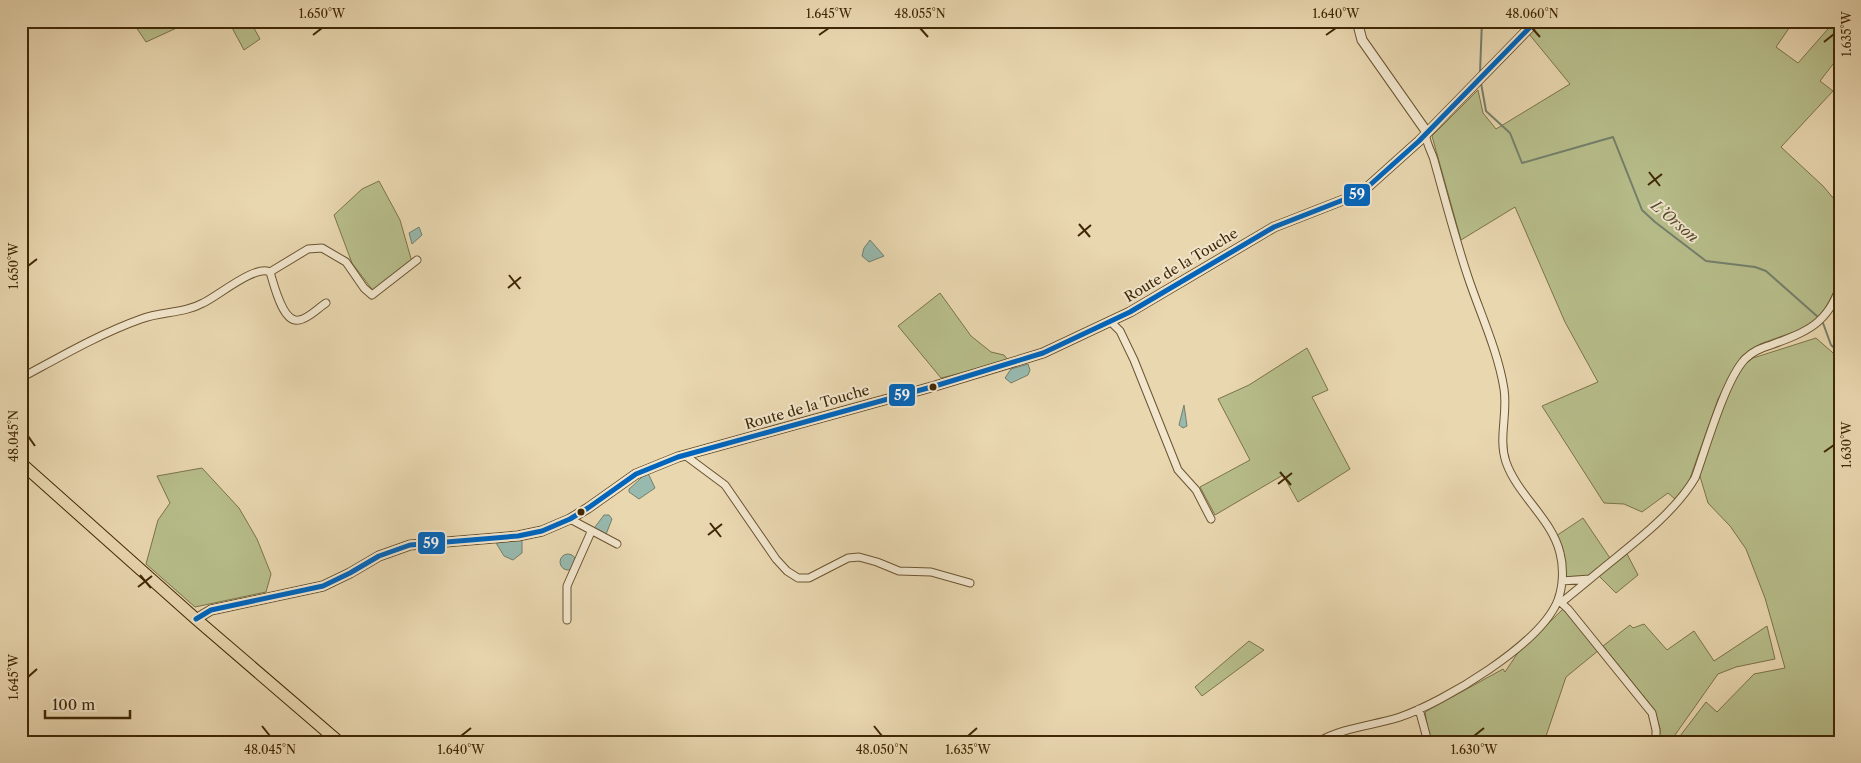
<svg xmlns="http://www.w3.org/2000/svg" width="1861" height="763" font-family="'Libre Caslon Text',serif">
<rect width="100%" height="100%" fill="#e9d7b0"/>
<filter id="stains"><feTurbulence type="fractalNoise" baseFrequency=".004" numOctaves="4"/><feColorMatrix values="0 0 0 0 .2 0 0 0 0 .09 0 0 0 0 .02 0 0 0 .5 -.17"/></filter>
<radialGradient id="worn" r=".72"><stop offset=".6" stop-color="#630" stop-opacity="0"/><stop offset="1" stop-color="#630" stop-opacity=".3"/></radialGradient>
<path fill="#b7be8b" stroke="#7c7348" d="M132 21H192L146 42Z
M224 21H250L260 39 244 50 230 24 226 26Z
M1542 21H1794L1776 47 1798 63 1835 21H1840V55L1820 81 1833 91 1781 147 1823 186 1840 206V280L1824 311 1814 322 1802 329 1760 344 1741 357 1718 399 1688 484 1676 500 1668 493 1642 512 1624 504 1604 503 1542 406 1598 382 1565 322 1515 207 1461 240 1432 136 1478 90 1483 113 1496 129 1570 84 1529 34Z
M379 181 400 220 412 262 374 292 352 263 334 215 362 189Z
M940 293 971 336 991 352 1004 355 1009 361 941 378 898 326Z
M1816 338 1840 359V742H1679L1677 740 1706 702 1717 712 1754 674 1785 668 1765 598 1746 549 1730 526 1708 503 1699 473 1729 389 1744 365 1753 358Z
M1307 348 1328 390 1312 397 1350 469 1298 502 1283 475 1215 515 1200 487 1250 460 1218 399 1249 385Z
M202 468 239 508 257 539 271 574 266 592 195 607 146 564 158 520 170 503 157 476Z
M1583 518 1610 558 1589 576 1565 578 1562 546 1556 536Z
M1626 552 1638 575 1616 593 1598 575Z
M1563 609 1599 650 1566 677 1544 742H1430L1425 712 1503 669 1505 672 1517 654Z
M1644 624 1667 650 1694 631 1714 661 1767 626 1775 659 1736 667 1718 674 1670 742H1659L1660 729 1654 709 1603 646 1630 625 1633 628Z
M1249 641 1264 650 1202 696 1195 687Z"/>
<path fill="#97b9ae" stroke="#747f6b" d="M419 227 422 235 412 244 409 233Z
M870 240 884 256 869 262 862 256 864 248Z
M1028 364 1030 370 1028 375 1011 383 1005 378 1011 369Z
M1184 405 1187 426 1183 428 1179 425Z
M648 473 655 488 639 499 629 492V489C636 484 640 477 648 473Z
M604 515H609L612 519 605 537 592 531Z
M522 540V553L513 560 504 556 496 543Z
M560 562a8 8 0 1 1 16 0a8 8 0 1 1-16 0Z"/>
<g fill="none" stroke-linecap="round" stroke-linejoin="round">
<path stroke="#747f6b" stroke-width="2" d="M1480 73 1482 21
M1481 83 1486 111 1510 133 1522 163 1613 137 1642 210 1655 222 1706 261 1755 267 1766 271 1818 317
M1823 323 1831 345 1840 353"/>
<g stroke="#6a5430" stroke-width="9">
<path id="minor" d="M270 272C274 285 283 324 299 320 308 319 318 308 326 303
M1111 322 1120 331 1134 360 1178 470 1196 490 1211 519
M21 378C60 357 99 334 141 319 161 311 183 314 203 303 218 296 256 264 270 272L308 249 322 248 346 262 364 288 372 295 417 260
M686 456 725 485 776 559 787 571 798 578H809L848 558 859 557 877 562 899 571 931 572 970 583
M570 519 617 544
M1590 579C1624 550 1672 517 1695 478 1706 448 1725 380 1745 359 1753 351 1761 348 1771 345 1806 332 1828 324 1840 286
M1562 581 1590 579 1562 602
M1558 600 1568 609 1652 713 1656 730V742
M567 620V586L591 532
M1419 709 1428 742
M1318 742C1344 727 1372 726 1400 717 1444 702 1541 644 1558 600 1563 586 1564 568 1560 553 1552 519 1518 496 1506 462 1498 438 1508 414 1504 389 1498 351 1480 313 1468 277 1455 238 1445 199 1434 160 1432 152 1425 142 1426 134"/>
</g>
<g stroke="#6a5430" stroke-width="11">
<path id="tertiary" d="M1357 21 1362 40 1426 131V134
M196 619 211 610 323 586 350 573 379 556 410 545 518 536 542 531 570 519 588 508 636 474 678 457 935 386 1043 353 1130 312 1274 227 1361 193 1419 141 1536 21"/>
</g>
<g stroke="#402806" stroke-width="13">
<path id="primary" d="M21 463 196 619 339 742"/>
</g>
<use href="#minor" stroke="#f1e5cc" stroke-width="7"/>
<use href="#tertiary" stroke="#f1e5cc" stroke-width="9"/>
<use href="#primary" stroke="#e9d7b0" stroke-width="11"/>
<g stroke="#f1e5cc" stroke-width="9">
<path id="bus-1" d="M196 619 211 610 323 586 350 573 379 556 410 545 518 536 542 531 570 519 588 508 636 474 678 457 935 386 1043 353 1130 312 1274 227 1361 193 1419 141 1536 21"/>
</g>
<use href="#bus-1" stroke="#0065bd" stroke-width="5"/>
</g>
<path fill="none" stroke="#402806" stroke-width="2" d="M920 28 928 37M1532 28 1540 37M313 35 322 28M819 35 829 28M1326 35 1336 28M1824 42 1834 34M1649 172 1660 186M1648 185 1662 174M1079 224 1090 237M1078 236 1091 225M28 266 37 259M509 275 520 289M508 288 521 277M28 436 35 446M1824 452 1834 445M1280 472 1291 485M1278 484 1292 473M710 523 721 537M708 535 722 524M140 575 151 588M138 587 152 576M28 677 37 669M262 726 270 736M874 726 882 736M461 736 471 728M968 736 977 728M1474 736 1484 728"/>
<g fill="#402806" stroke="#f1e5cc" stroke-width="2">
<circle cx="933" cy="387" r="4.5"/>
<circle cx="581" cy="512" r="4.5"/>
</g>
<g text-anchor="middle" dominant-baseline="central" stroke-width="4" stroke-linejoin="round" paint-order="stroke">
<g font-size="14" fill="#402806" stroke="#f1e5cc">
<text transform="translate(1181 265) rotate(-31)">Route de la Touche</text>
<text transform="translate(807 407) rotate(-16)">Route de la Touche</text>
</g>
<g font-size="15" font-style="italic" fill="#564c30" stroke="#f1e5cc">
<text transform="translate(1675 221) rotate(40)">L’Orson</text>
</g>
</g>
<g stroke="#f1e5cc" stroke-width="2">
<rect x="1343" y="183" width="28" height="24" rx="5" fill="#0065bd"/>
<rect x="888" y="383" width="28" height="24" rx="5" fill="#0065bd"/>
<rect x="417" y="531" width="29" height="24" rx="5" fill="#0065bd"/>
</g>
<g font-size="14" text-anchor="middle" font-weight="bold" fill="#fff">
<text x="1357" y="199">59</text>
<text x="902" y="400">59</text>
<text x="431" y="548">59</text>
</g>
<rect width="1861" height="763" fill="none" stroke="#e9d7b0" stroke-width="55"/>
<path d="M45 710v8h85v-8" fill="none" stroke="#402806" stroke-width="2.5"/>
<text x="52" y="710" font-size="15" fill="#402806" stroke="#f1e5cc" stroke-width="4" paint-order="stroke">100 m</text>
<rect x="28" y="28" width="1806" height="708" fill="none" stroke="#402806" stroke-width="2"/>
<g font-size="12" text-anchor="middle" fill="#402806">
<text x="322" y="18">1.650°W</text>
<text x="829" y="18">1.645°W</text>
<text x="920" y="18">48.055°N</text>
<text x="1336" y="18">1.640°W</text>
<text x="1532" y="18">48.060°N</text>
<text transform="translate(1847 34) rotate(-90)" y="4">1.635°W</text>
<text transform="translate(14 266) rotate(-90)" y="4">1.650°W</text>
<text transform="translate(14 436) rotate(-90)" y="4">48.045°N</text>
<text transform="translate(1847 445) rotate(-90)" y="4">1.630°W</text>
<text transform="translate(14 677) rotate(-90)" y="4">1.645°W</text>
<text x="270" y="754">48.045°N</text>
<text x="461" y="754">1.640°W</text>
<text x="882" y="754">48.050°N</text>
<text x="968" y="754">1.635°W</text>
<text x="1474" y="754">1.630°W</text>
</g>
<rect width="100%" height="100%" filter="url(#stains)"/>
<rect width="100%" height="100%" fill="url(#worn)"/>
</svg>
